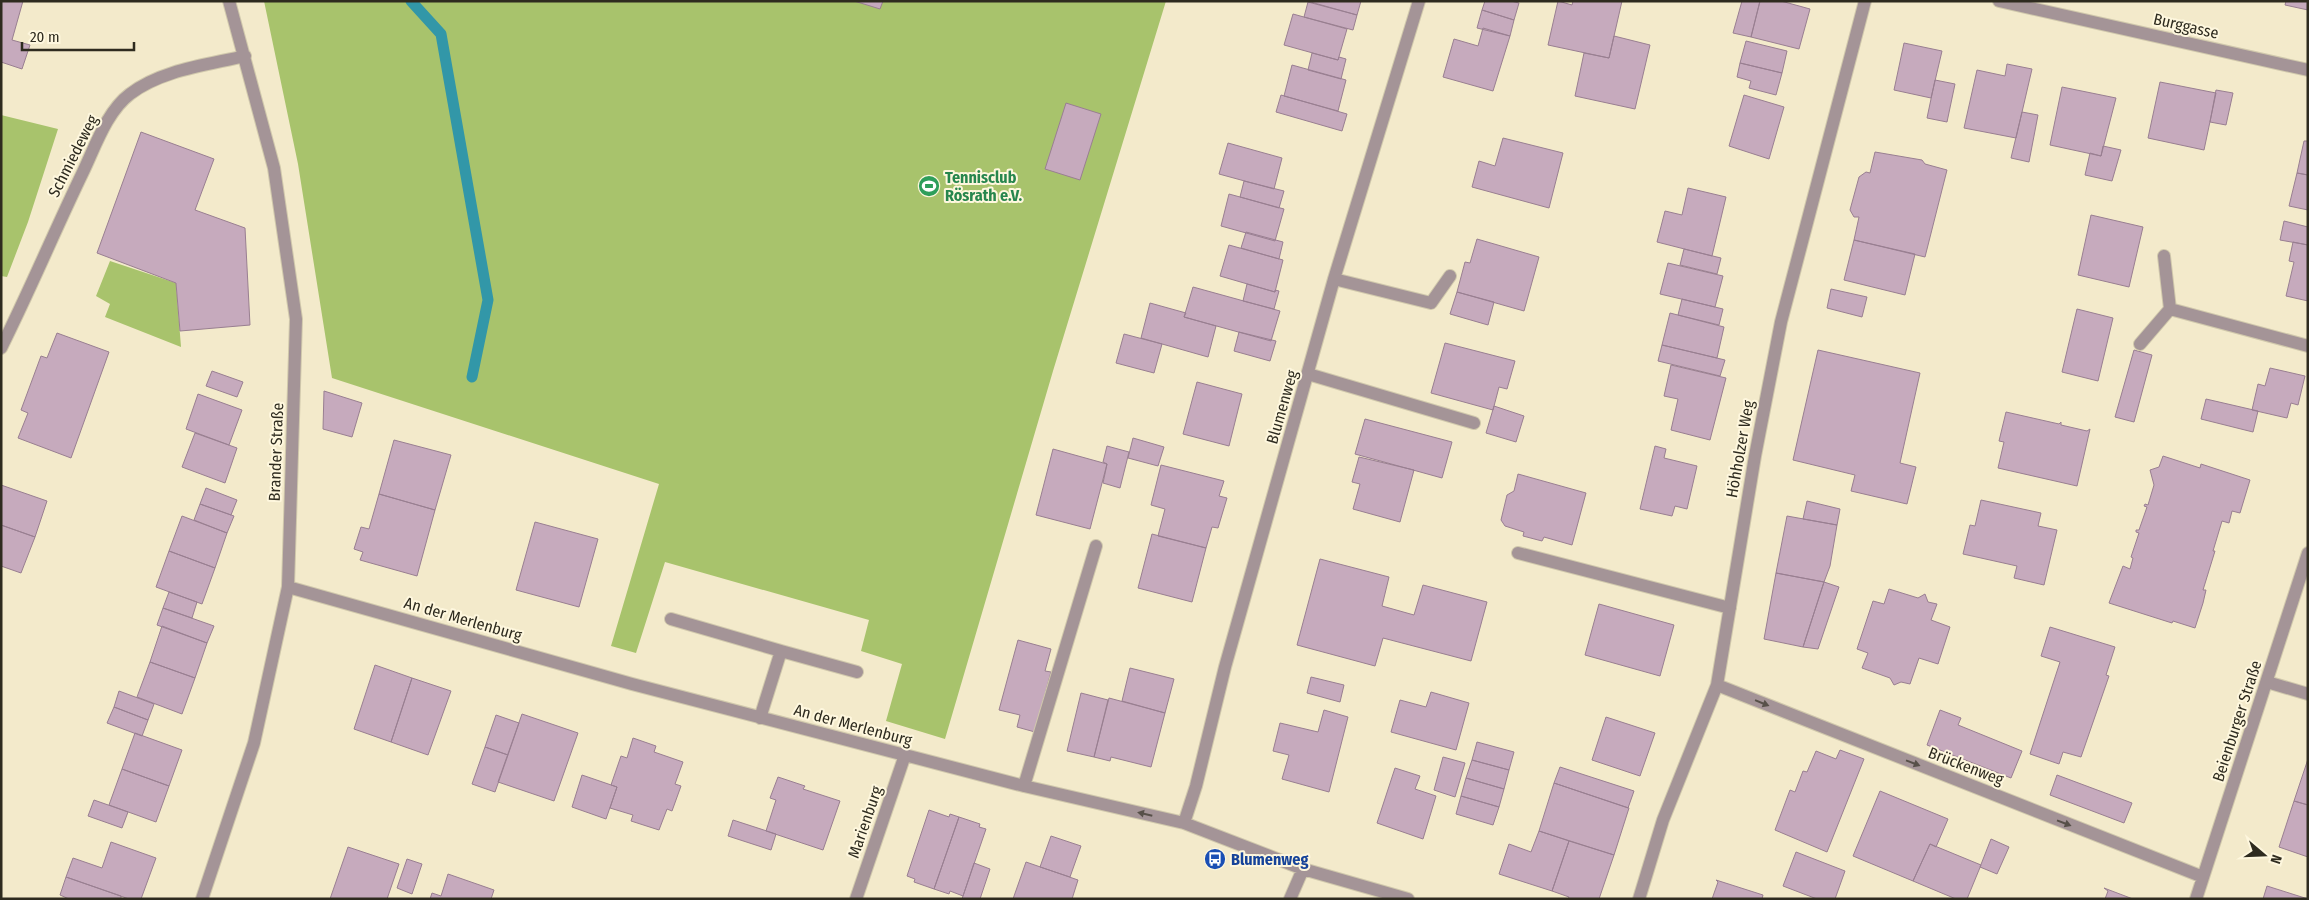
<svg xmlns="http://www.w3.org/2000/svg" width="2309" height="900" font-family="'Fira Sans Condensed',sans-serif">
<rect width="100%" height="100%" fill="#f3eacb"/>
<path fill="#a8c36c" d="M264 1H1166L1053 371 945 739 886 721 902 664 861 651 869 620 665 562 636 653 611 646 659 484 332 378 298 164Z
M1 115 58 129 28 222 7 277 1 276Z
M110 261 176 283 181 347 105 317 110 304 96 296Z"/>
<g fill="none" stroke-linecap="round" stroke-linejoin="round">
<path stroke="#3297a8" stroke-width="11" d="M411 1 441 34 488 300 472 377"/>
</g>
<path fill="#c6aabd" stroke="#997f91" d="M1 1H23L12 40 30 45 22 69 1 62Z
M854 1H883L880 9Z
M1307 1H1361L1357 15Z
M1485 1H1511L1519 3 1514 20 1482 10Z
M1558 1 1572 5 1573 1H1622L1609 58 1548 45Z
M1742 1H1760L1751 37 1733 33Z
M1760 1H1781L1810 9 1799 49 1751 37Z
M2286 1H2308V10L2285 5Z
M1308 2 1357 15 1353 30 1304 17Z
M1482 10 1514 20 1510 36 1477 28Z
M1293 14 1347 29 1338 60 1284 45Z
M1483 28 1510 36 1493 91 1443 77 1454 39 1478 46Z
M1614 36 1650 45 1635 109 1575 96 1584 53 1609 58Z
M1746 41 1787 51 1782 73 1740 63Z
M1904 43 1942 51 1931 98 1894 90Z
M1312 53 1338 60 1339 57 1346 59 1341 79 1308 70Z
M1740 63 1782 73 1776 95 1749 88 1751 81 1737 77Z
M2007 64 2032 69 2016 138 1964 128 1977 70 2005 76Z
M1292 65 1346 80 1338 111 1284 96Z
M1935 80 1955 84 1947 122 1927 118Z
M2160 82 2216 93 2204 150 2148 138Z
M2062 87 2116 98 2101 156 2050 145Z
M2216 90 2233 93 2226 125 2210 122Z
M1281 95 1347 114 1342 131 1276 112Z
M1744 95 1784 107 1769 159 1729 146Z
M1066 103 1101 114 1080 180 1045 169Z
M2022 112 2038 115 2029 162 2011 158Z
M141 132 214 159 195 210 245 228 250 325 180 331 176 283 97 253Z
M1503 138 1563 153 1549 208 1472 187 1479 161 1495 166Z
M2304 141H2308V175L2297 173Z
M1228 143 1282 158 1274 189 1219 174Z
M2103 146 2121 150 2112 181 2085 175 2090 153 2101 156Z
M1875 152 1922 160 1925 164 1947 170 1925 257 1854 240 1859 217H1854L1850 210 1859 177 1866 172 1870 173Z
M2297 173 2308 175V210L2289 206Z
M1244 181 1284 191 1279 208 1240 197Z
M1688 188 1726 197 1712 256 1657 242 1665 211 1682 215Z
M1229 194 1284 209 1275 241 1221 226Z
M2091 215 2143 227 2129 287 2078 275Z
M2284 221 2308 227V245L2280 240Z
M1246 232 1283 242 1279 259 1241 248Z
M1477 239 1539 257 1524 311 1457 292 1465 262 1470 263Z
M1854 240 1915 254 1905 295 1844 280Z
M2293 242 2308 245V301L2286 296 2294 262 2289 261Z
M1229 245 1283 260 1275 292 1220 276Z
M1684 249 1721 258 1717 274 1680 265Z
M1668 263 1723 276 1715 307 1660 294Z
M1247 284 1275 292V290L1279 291 1274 309 1243 301Z
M1193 287 1280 311 1271 341 1184 317Z
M1831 289 1867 297 1862 317 1827 308Z
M1457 292 1494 302 1488 325 1450 314Z
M1682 299 1723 309 1719 325 1678 315Z
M1150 303 1186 313 1184 317 1216 326 1208 357 1141 338Z
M2077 309 2113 318 2098 381 2062 372Z
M1670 313 1724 327 1717 358 1662 345Z
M1239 332 1276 341 1270 361 1234 351Z
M57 333 109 352 71 458 18 438 28 413 21 410 41 356 47 358Z
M1124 334 1162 344 1154 373 1116 363Z
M1445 343 1515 361 1507 389 1499 387 1493 410 1431 393Z
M1662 345 1725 360 1720 376 1658 361Z
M1818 350 1920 373 1900 463 1916 467 1907 504 1851 491 1855 475 1793 460Z
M2134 350 2152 355 2134 422 2115 417Z
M1671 365 1726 378 1710 440 1671 430 1678 399 1664 396Z
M2270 368 2305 376 2298 405 2291 403 2287 418 2252 410 2258 384 2265 386Z
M212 371 243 382 237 397 206 386Z
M1197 382 1242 394 1229 446 1183 434Z
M324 391 362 403 352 437 323 429Z
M198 394 242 410 229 445 186 429Z
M2206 399 2258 411 2253 432 2201 419Z
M1494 406 1524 416 1516 442 1486 433Z
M2006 412 2059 424 2061 422V425L2087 431 2090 429 2077 486 1998 468 2004 442 1999 441Z
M1365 419 1452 442 1442 478 1355 454Z
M195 433 237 448 225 483 182 467Z
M1133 438 1164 447 1158 466 1128 458Z
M394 440 451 455 435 510 379 494Z
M1107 446 1129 452 1120 488 1103 483 1107 464 1103 462Z
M1655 446 1666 449 1664 458 1697 466 1687 509 1675 506 1672 516 1640 509Z
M1053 449 1107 464 1090 529 1036 515Z
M2163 456 2200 468 2201 464 2250 480 2240 513 2232 511 2229 523 2222 521 2213 551H2215L2203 590H2206L2203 603 2195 628 2173 621 2172 623 2109 603 2123 566 2130 569 2133 558 2131 557 2139 533 2136 532V530H2139L2147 507 2144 506 2145 504 2148 505 2154 485 2150 470 2159 467Z
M1359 457 1414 470 1400 522 1353 509 1360 484 1352 482Z
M1161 465 1224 481 1219 496 1227 498 1218 528 1212 527 1206 548 1158 536 1165 509 1151 505Z
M1518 474 1586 493 1572 545 1544 537 1542 541 1523 536 1524 532 1505 526 1501 520 1507 495 1514 491Z
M1 485 47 501 35 537 1 525Z
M206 488 237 500 231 515 200 504Z
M379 494 435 510 417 576 360 560 363 552 354 549 361 527 369 529Z
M1981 500 2041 513 2038 526 2057 530 2044 585 2014 578 2017 566 1963 554 1970 525 1975 526Z
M1807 501 1840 509 1837 525 1803 519Z
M200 504 234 516 227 533 194 520Z
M182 516 227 533 215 568 169 551Z
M1787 516 1837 525 1830 566 1824 582 1776 573Z
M535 522 598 539 579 607 516 590Z
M1 525 35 537 21 573 1 566Z
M1152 534 1206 548 1192 602 1138 588Z
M169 551 215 568 202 604 156 587Z
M1320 559 1389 577 1382 606 1414 615 1423 585 1487 602 1471 661 1383 638 1375 666 1297 645Z
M1776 573 1824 582 1803 647 1764 639Z
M1824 582 1839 587 1818 649 1803 647Z
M1889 589 1918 598 1925 594 1928 602 1937 604 1931 620 1950 627 1938 664 1919 658 1910 684 1901 682 1894 685 1890 678 1862 668 1868 653 1857 649 1873 601 1884 604Z
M169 592 197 602 192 618 163 608Z
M1599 604 1674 625 1660 676 1585 655Z
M163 608 214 626 207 643 157 625Z
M162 626 207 643 195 678 150 662Z
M2050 627 2115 647 2106 675 2109 676 2081 757 2063 752 2059 764 2030 754 2060 662 2041 656Z
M1018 640 1051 649 1045 671 1051 672 1035 732 1017 727 1020 715 999 710Z
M150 662 195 678 182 714 137 697Z
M375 665 412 678 391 742 354 729Z
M1130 668 1174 679 1165 713 1122 701Z
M1311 677 1344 685 1340 702 1307 693Z
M412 678 451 691 428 755 391 742Z
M119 691 154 704 148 720 114 707Z
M1431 692 1469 703 1456 750 1391 732 1400 700 1426 707Z
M1081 693 1108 700 1094 757 1067 751Z
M1109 698 1165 713 1151 767 1111 757 1110 761 1094 757Z
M114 707 148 720 142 736 107 723Z
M1324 710 1348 717 1329 792 1282 779 1289 755 1273 751 1280 723 1318 732Z
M1940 710 1961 718 1958 725 2022 751 2011 778 1927 745Z
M522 714 578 733 554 801 498 782Z
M496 715 519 723 508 755 485 747Z
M1606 717 1655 733 1640 776 1592 760Z
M135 733 182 750 169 786 122 769Z
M633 738 656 746 654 752 683 762 675 784 681 786 672 811 667 809 659 830 631 821 633 815 610 808 617 787 611 785 621 756 627 758Z
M1477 742 1514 752 1509 770 1472 760Z
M485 747 508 755 495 792 472 784Z
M1840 750 1864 759 1827 852 1775 830 1790 790 1795 792 1803 771 1807 772 1816 751 1836 759Z
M1443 757 1465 763 1455 797 1434 790Z
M2308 759V805L2294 801Z
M1472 760 1509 770 1504 789 1466 778Z
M1560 767 1634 791 1628 808 1554 783Z
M1395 768 1420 776 1415 789 1436 796 1423 839 1377 823Z
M122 769 169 786 156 822 109 805Z
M582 775 617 787 606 819 572 807Z
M2057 775 2132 803 2124 823 2050 795Z
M778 777 805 786 803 789 840 801 823 850 766 831 776 800 770 798Z
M1466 778 1504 789 1499 807 1461 796Z
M1554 783 1629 808 1614 855 1539 831Z
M1880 791 1948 819 1936 847 1930 844 1913 881 1853 856Z
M1461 796 1499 807 1493 825 1456 814Z
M94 800 128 812 122 828 88 816Z
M2294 801 2308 805V857L2279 847Z
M929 810 949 817 950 814 959 817 934 889 914 882 915 879 907 876Z
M959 817 980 824 979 827 986 829 963 896 950 891 949 894 934 889Z
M733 820 776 834 771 850 728 836Z
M1539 831 1569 841 1552 891 1499 874 1509 844 1531 852Z
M1051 836 1081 846 1070 877 1040 867Z
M1991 839 2009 847 1997 874 1980 867Z
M1569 841 1614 855 1599 899H1568L1569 897 1552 891Z
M111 842 156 858 141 899H129L66 877 73 858 102 868Z
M1930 844 1981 865 1967 899H1956L1913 881Z
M348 847 399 864 387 899H330Z
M1796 852 1845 871 1835 899H1817L1783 886Z
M407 859 422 864 412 894 397 888Z
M1026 862 1078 880 1072 899H1013Z
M974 863 990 869 980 899H962Z
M448 874 494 890 491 899H430L432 893 441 896Z
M66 877 121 896V899H69L60 895Z
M1716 880 1763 895 1762 899H1712L1718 882Z
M2267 886 2308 899H2263Z
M2104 888 2133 899H2105L2108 891Z"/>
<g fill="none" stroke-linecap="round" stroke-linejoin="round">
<g stroke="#d0c8ac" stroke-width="14">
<path id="minor" d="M1999 1 2308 70
M2164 256 2170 309 2308 346
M1334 279 1431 303 1450 276
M2140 344 2170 309
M1 348C30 290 55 230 83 172 95 147 107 111 130 94 161 70 207 65 245 56
M1308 374 1474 423
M1518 553 1730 608
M288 587 632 684 1024 786 1184 823 1303 869 1408 899
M671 619 781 651
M2267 682 2308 694
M1717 685 2203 877
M760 718 781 651 857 672
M1024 786 1096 546
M1184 823 1196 786 1225 667 1334 279 1419 1
M202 899 254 743 288 587 296 319 274 168 229 1
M856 899 905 755
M1290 899 1303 869
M1639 899 1663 820 1717 685 1755 456 1781 322 1865 1
M2196 899 2308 553"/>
</g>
<use href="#minor" stroke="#a49497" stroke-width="12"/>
</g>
<defs><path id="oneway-solid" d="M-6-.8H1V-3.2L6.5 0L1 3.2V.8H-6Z" transform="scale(1.25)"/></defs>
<g fill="#575049">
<use href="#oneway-solid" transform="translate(1762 703) rotate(22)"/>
<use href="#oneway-solid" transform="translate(1913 763) rotate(21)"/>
<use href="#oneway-solid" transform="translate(1145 814) rotate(-167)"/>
<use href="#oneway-solid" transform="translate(2064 823) rotate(21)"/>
</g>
<defs>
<g id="stadium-disc" transform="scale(1.125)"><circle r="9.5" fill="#2e9e5b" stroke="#fef7de"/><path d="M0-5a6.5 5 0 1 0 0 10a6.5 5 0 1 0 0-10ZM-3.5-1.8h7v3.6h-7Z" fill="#fff"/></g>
<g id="bus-disc" transform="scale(1.125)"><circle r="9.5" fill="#1a4fb4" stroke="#fef7de"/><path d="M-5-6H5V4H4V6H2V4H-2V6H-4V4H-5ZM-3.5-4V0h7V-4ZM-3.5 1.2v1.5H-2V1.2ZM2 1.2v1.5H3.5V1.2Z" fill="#fff"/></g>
</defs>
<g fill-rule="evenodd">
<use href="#stadium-disc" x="929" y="186"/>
<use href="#bus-disc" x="1215" y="859"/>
</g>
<g text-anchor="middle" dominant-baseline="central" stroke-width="4" stroke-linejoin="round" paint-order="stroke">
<g font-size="16" fill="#2e2b1f" stroke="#fef7de">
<text transform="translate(2186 26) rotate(13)">Burggasse</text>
<text transform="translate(73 156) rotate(-63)">Schmiedeweg</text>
<text transform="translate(1282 407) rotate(-74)">Blumenweg</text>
<text transform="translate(1740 449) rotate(-80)">Höhholzer Weg</text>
<text transform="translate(276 452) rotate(-88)">Brander Straße</text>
<text transform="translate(463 619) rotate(16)">An der Merlenburg</text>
<text transform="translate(2237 721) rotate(-72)">Beienburger Straße</text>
<text transform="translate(853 725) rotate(15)">An der Merlenburg</text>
<text transform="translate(1966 766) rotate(21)">Brückenweg</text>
<text transform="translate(865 822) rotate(-71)">Marienburg</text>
</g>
<g font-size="16" font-weight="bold" fill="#27864d" stroke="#fef7de" text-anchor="start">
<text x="945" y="177">Tennisclub<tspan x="945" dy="18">Rösrath e.V.</tspan></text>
</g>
<g font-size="16" font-weight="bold" fill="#164399" stroke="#fef7de" text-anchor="start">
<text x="1231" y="859">Blumenweg</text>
</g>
</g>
<rect width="2309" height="900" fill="none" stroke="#2e2b1f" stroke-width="5"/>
<g transform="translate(2264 855) rotate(109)" stroke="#fef7de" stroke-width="4" paint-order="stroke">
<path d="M0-4L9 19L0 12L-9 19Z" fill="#2e2b1f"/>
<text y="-8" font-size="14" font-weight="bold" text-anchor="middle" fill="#2e2b1f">N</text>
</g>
<path d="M22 42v8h112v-8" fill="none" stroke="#2e2b1f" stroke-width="2.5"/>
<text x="30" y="42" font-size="15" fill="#2e2b1f" stroke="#fef7de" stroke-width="4" paint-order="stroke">20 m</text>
</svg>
